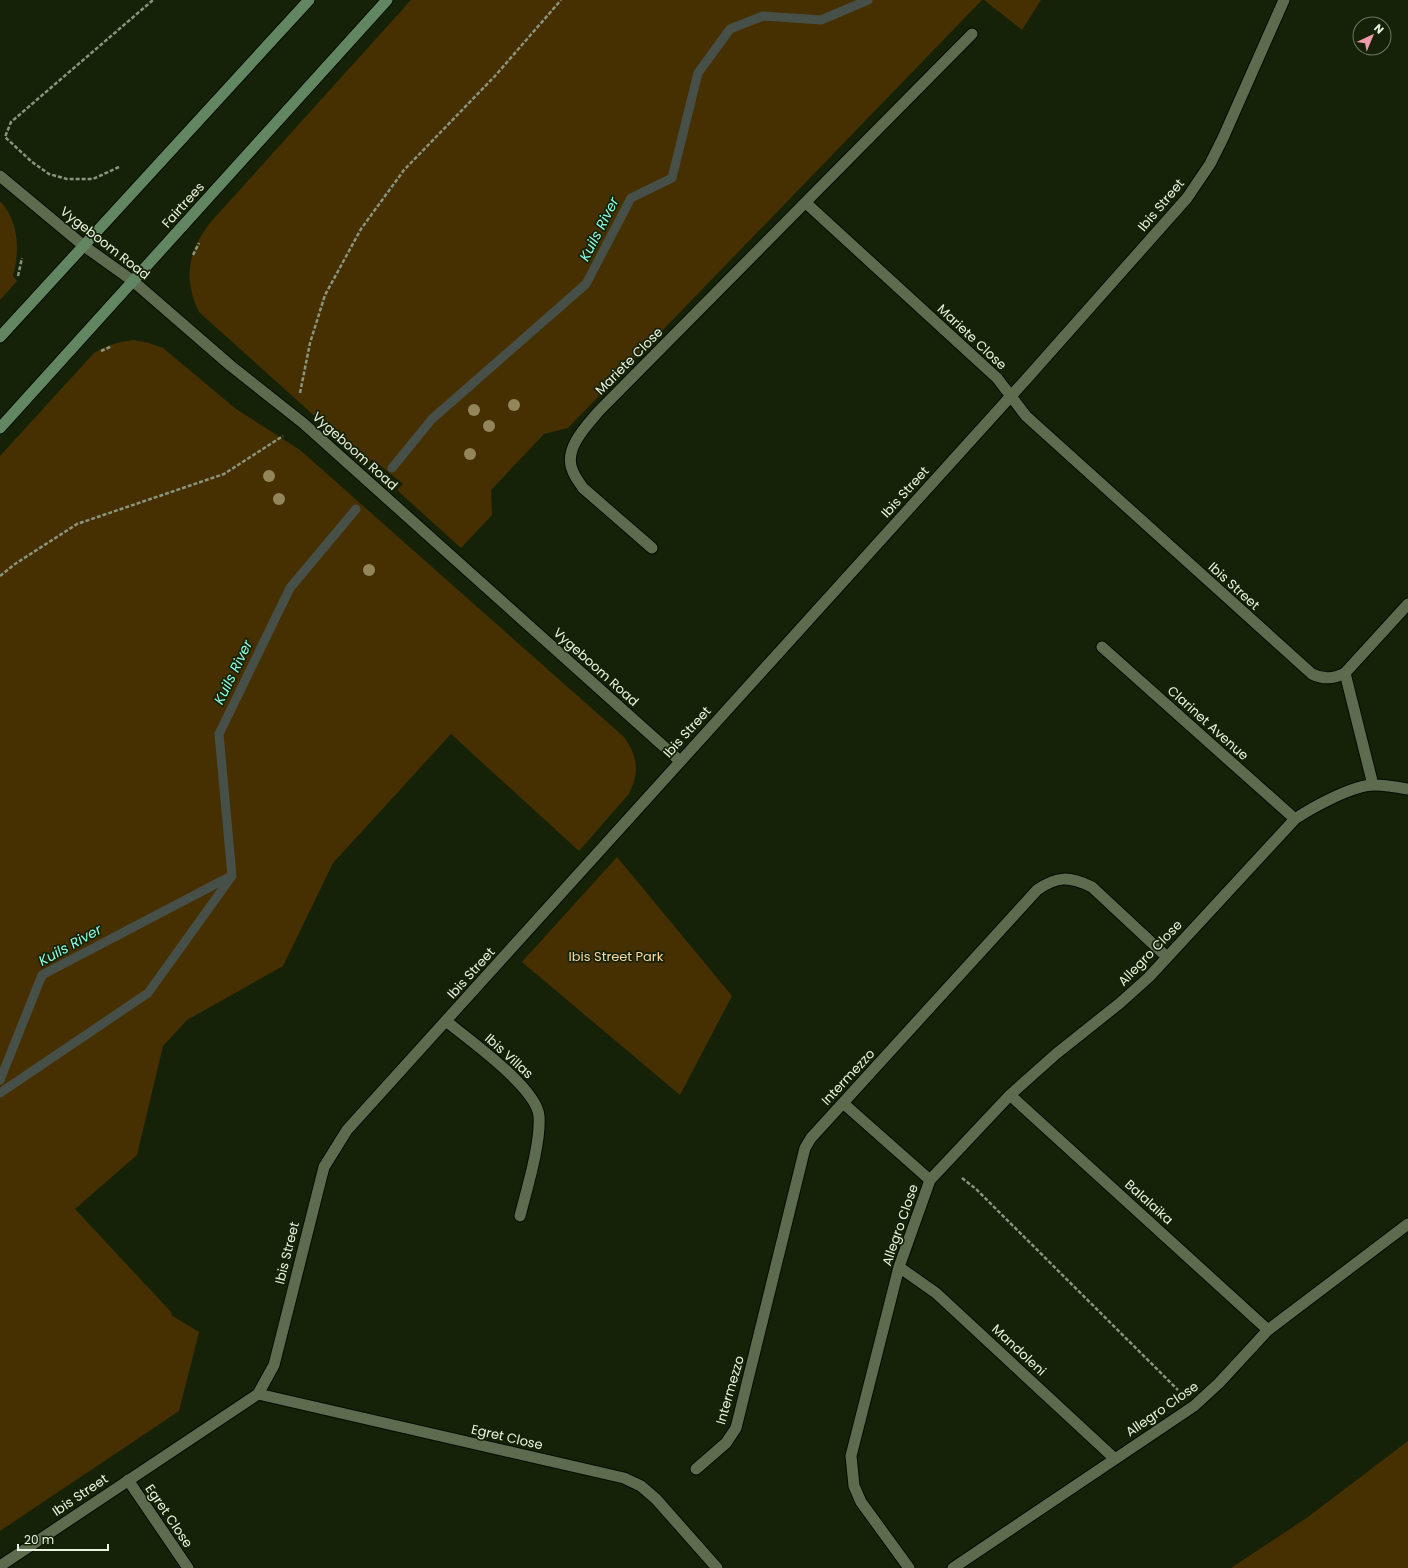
<svg xmlns="http://www.w3.org/2000/svg" width="1408" height="1568" font-family="Poppins,sans-serif">
<rect width="100%" height="100%" fill="#162207"/>
<path fill="#463001" d="M411 0H982L568 428 544 434 491 490 492 515 461 548 397 490 403 484 372 459 368 464 199 312C183 279 188 253 209 224Z
M984 0H1041L1022 30Z
M0 201C19 221 20 251 13 276L17 281 0 300Z
M134 340 149 343 163 348 236 409 300 450 624 737C638 756 640 774 628 795L579 851 451 734 333 863 283 966 187 1020 163 1046 137 1155 75 1209 172 1313 171 1315 199 1332 179 1411 0 1531V456L94 353C107 345 118 342 134 340Z
M617 857 732 996 680 1095 522 962Z
M1408 1441V1568H1231L1308 1517Z"/>
<g fill="none" stroke-linecap="round" stroke-linejoin="round">
<path stroke="#465048" stroke-width="9" d="M392 468 432 419 586 284 631 198 672 178 698 73 730 29 763 16 821 20 868 0
M0 1080 42 975 231 876
M0 1093 148 993 232 876 219 734 290 588 356 509"/>
<g stroke="#030b00" stroke-width="13">
<path id="minor" d="M806 203 997 378 1026 416 1312 674C1324 680 1334 679 1345 673L1408 604
M133 281 231 366 303 423 680 761
M652 548 583 488C579 482 574 476 572 469 564 448 587 425 599 411L972 34
M1102 647 1295 819
M1345 673 1373 785
M446 1021C468 1039 537 1088 539 1116 541 1143 527 1188 520 1216
M1010 1095 1268 1330
M843 1103 930 1180
M899 1267 936 1293 1115 1459
M258 1394 624 1478 641 1486 656 1499 717 1568
M696 1469 726 1443 736 1428 805 1148 811 1138 1037 890C1057 876 1069 876 1092 887L1167 957
M128 1480 188 1568
M0 1566 258 1394 274 1365 324 1167 347 1130 1030 375 1187 198 1210 164 1223 138 1284 0
M909 1568 861 1502 854 1486 851 1456 899 1267 930 1180 1010 1095 1056 1054 1120 1003 1149 977 1295 819C1313 807 1353 785 1374 785 1385 785 1397 787 1408 789
M953 1568 1194 1406 1219 1383 1268 1330 1408 1224"/>
</g>
<g stroke="#030b00" stroke-width="13">
<path id="tertiary" d="M0 176 84 246 133 281"/>
</g>
<g stroke="#030b00" stroke-width="13">
<path id="secondary" d="M0 337 309 0
M0 428 387 0"/>
</g>
<path stroke="#8a957f" stroke-width="2.5" stroke-dasharray="4 2" stroke-linecap="butt" d="M119 167 93 179H67L49 174 32 162 5 137 11 122 153 0
M193 255 199 243
M18 276 22 258
M101 351 112 346
M300 393 310 343 325 295 361 229 404 170 495 76 561 0
M0 576 15 564 77 524 224 474 283 436
M962 1178 976 1189 1178 1390"/>
<use href="#minor" stroke="#5d6b4e" stroke-width="11"/>
<use href="#tertiary" stroke="#5d6b4e" stroke-width="11"/>
<use href="#secondary" stroke="#638662" stroke-width="11"/>
</g>
<g fill="#93865b">
<circle cx="514" cy="405" r="6"/>
<circle cx="474" cy="410" r="6"/>
<circle cx="489" cy="426" r="6"/>
<circle cx="470" cy="454" r="6"/>
<circle cx="269" cy="476" r="6"/>
<circle cx="279" cy="499" r="6"/>
<circle cx="369" cy="570" r="6"/>
</g>
<g text-anchor="middle" dominant-baseline="central" stroke-width="3.5" stroke-linejoin="round" paint-order="stroke">
<g font-size="13" fill="#ebf4e3" stroke="#162207">
<text transform="translate(183 205) rotate(-48)">Fairtrees</text>
<text transform="translate(1161 205) rotate(-50)">Ibis Street</text>
<text transform="translate(105 243) rotate(38)">Vygeboom Road</text>
<text transform="translate(972 337) rotate(43)">Mariete Close</text>
<text transform="translate(629 361) rotate(-45)">Mariete Close</text>
<text transform="translate(355 451) rotate(42)">Vygeboom Road</text>
<text transform="translate(905 492) rotate(-48)">Ibis Street</text>
<text transform="translate(1234 586) rotate(42)">Ibis Street</text>
<text transform="translate(596 667) rotate(42)">Vygeboom Road</text>
<text transform="translate(1208 723) rotate(42)">Clarinet Avenue</text>
<text transform="translate(687 732) rotate(-48)">Ibis Street</text>
<text transform="translate(1150 953) rotate(-46)">Allegro Close</text>
<text transform="translate(471 973) rotate(-48)">Ibis Street</text>
<text transform="translate(509 1056) rotate(42)">Ibis Villas</text>
<text transform="translate(848 1077) rotate(-47)">Intermezzo</text>
<text transform="translate(1149 1202) rotate(42)">Balalaika</text>
<text transform="translate(900 1225) rotate(-71)">Allegro Close</text>
<text transform="translate(287 1253) rotate(-76)">Ibis Street</text>
<text transform="translate(1019 1350) rotate(43)">Mandoleni</text>
<text transform="translate(730 1390) rotate(-74)">Intermezzo</text>
<text transform="translate(1162 1409) rotate(-35)">Allegro Close</text>
<text transform="translate(507 1437) rotate(13)">Egret Close</text>
<text transform="translate(80 1495) rotate(-34)">Ibis Street</text>
<text transform="translate(169 1516) rotate(56)">Egret Close</text>
</g>
<g font-size="13" fill="#fad89f" stroke="#162207">
<text x="616" y="956">Ibis Street Park</text>
</g>
<g font-size="14" font-style="italic" fill="#8bfce5" stroke="#162207">
<text transform="translate(599 229) rotate(-63)">Kuils River</text>
<text transform="translate(233 672) rotate(-64)">Kuils River</text>
<text transform="translate(70 945) rotate(-29)">Kuils River</text>
</g>
</g>
<g transform="translate(1372 36) rotate(44)"><circle r="19" fill="#162207" stroke="#6b765f"/>
<path d="M0-3L7 15L0 10L-7 15Z" fill="#f29aac"/>
<text y="-6" font-size="11" font-weight="bold" text-anchor="middle" fill="#ebf4e3">N</text>
</g>
<path d="M18 1544v6h90v-6" fill="none" stroke="#ebf4e3" stroke-width="2"/>
<text x="24" y="1544" font-size="12" fill="#ebf4e3" stroke="#162207" stroke-width="3" paint-order="stroke">20 m</text>
</svg>
